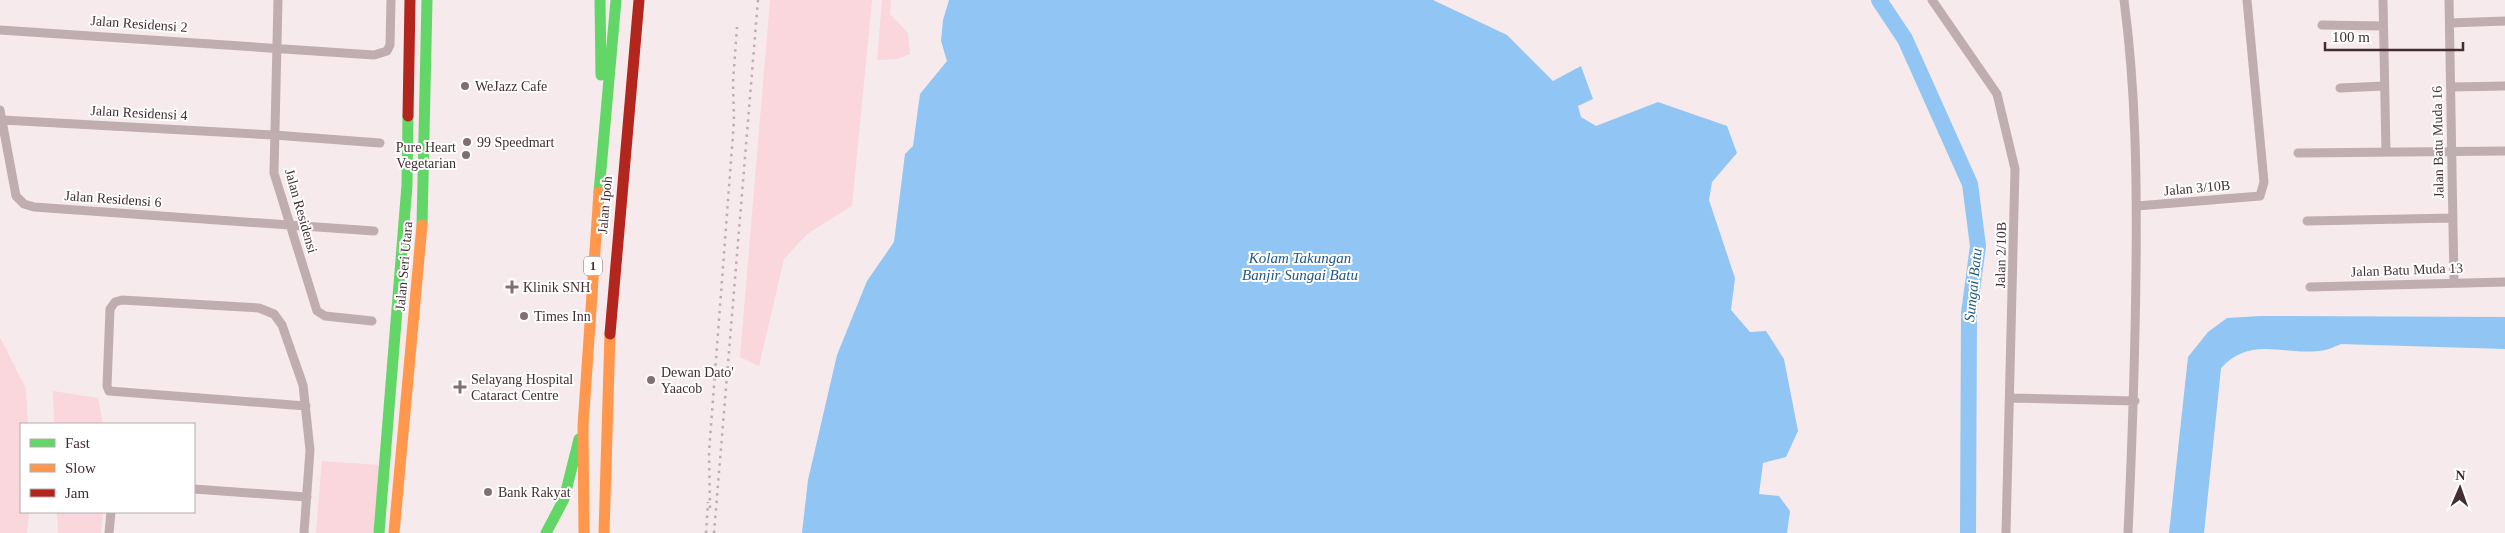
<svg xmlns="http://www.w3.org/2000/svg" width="2505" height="533" font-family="'Times New Roman',serif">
<rect width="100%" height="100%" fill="#f6eaec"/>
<path fill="#fad6dd" d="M770 0H872L852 206 807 234 784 259 759 366 740 357Z
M882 0H891L890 14 908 33 910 54 897 59 877 60Z
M0 337 26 389 28 424H21V512H29L27 533H0Z
M53 391 98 398 103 424H54Z
M322 461 380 465 375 533H316Z
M57 512H103L101 533H58Z"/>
<path fill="#91c5f3" d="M949 0H1433L1507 35 1553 81 1581 66 1593 99 1578 106 1581 117 1596 126 1658 102 1727 126 1737 153 1712 182 1709 200 1735 278 1731 310 1750 332 1766 331 1784 359 1798 431 1786 457 1763 463 1759 494 1779 496 1790 511 1787 533H802L808 480 837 355 867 281 894 242 905 154 913 146 920 94 947 61 941 41 943 20Z
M2260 316 2505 317V349L2341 344C2334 347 2326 351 2318 351 2281 355 2251 336 2221 368L2204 533H2169L2188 357 2208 332 2227 318Z"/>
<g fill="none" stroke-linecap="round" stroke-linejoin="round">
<path stroke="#91c5f3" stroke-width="16" d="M1879 0 1905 39 1970 184 1978 246 1969 313 1968 533"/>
<path stroke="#c0adb0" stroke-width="9" d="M278 0 274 173 317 311 325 316 372 321
M1932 0 1997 94 2015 169 2006 533
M2124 0C2136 91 2137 181 2136 272 2135 359 2132 446 2128 533
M2383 0 2386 152
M2449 0 2454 283
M2450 23 2505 21
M2322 25 2383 26
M0 30 374 55 387 51 390 45 391 0
M2451 87 2505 86
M2340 88 2384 86
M0 110 16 196 24 204 34 207 374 231
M3 120 274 135 380 143
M2298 153 2505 151
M2137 206 2260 196 2264 182 2247 0
M2307 221 2453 218
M2310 287 2505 282
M2011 398 2135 401
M194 489 307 497
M109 533 111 512
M304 533 310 450 303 385 282 325 274 314 259 308 122 300 115 302 110 309 107 386 109 391 306 406"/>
<path stroke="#63d668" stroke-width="11" d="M600 0 601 75
M599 192 616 0
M422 225 427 0
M379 533 407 185 408 116
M546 533 564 499 579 439"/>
<path stroke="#ff974d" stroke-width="11" d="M394 533 422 225
M584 533 583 426 599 192
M604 533 610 334"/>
<path stroke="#b3261e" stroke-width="11" d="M408 116 410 0
M610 334 639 0"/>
<path stroke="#beaeb1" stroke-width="2.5" stroke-dasharray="2.5 5" stroke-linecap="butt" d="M710 508 709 452 734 121 733 82 737 27
M706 533 708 502
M714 533 758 0"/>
</g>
<g fill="#826f73" stroke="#fff" stroke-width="2">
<circle cx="465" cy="86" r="5"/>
<circle cx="467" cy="142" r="5"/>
<circle cx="466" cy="155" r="5"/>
<path d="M509.5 279.5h5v5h5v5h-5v5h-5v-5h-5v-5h5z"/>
<circle cx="524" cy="316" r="5"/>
<circle cx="651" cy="380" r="5"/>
<path d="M457.5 379.5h5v5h5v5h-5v5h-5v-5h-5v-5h5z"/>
<circle cx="488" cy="492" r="5"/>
</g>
<g text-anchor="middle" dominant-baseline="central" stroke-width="4" stroke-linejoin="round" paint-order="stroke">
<rect fill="#fff" stroke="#7c6c70" stroke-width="1" x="584" y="256.5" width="18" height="19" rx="4"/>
<g font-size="12" font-weight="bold" fill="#442d32">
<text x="593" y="266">1</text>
</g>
<g font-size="14" fill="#442d32" stroke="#fff">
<text transform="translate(139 24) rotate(4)">Jalan Residensi 2</text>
<text transform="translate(139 113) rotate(3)">Jalan Residensi 4</text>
<text transform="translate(2438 142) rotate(-91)">Jalan Batu Muda 16</text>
<text transform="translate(2197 188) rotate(-5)">Jalan 3/10B</text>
<text transform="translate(113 199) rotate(4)">Jalan Residensi 6</text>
<text transform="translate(605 205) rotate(-85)">Jalan Ipoh</text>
<text transform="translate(301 211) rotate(74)">Jalan Residensi</text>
<text transform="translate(2001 255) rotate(-89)">Jalan 2/10B</text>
<text transform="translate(404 266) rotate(-85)">Jalan Seri Utara</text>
<text transform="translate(2407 270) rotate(-2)">Jalan Batu Muda 13</text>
</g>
<g font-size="14" fill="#442d32" stroke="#fff" text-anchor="start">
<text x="475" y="86">WeJazz Cafe</text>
<text x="477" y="142">99 Speedmart</text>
<text x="456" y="147" text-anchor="end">Pure Heart<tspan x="456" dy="16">Vegetarian</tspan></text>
<text x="523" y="287">Klinik SNH</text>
<text x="534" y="316">Times Inn</text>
<text x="661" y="372">Dewan Dato'<tspan x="661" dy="16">Yaacob</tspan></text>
<text x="471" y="379">Selayang Hospital<tspan x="471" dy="16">Cataract Centre</tspan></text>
<text x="498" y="492">Bank Rakyat</text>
</g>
<g font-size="15" font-style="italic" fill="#205883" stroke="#fff">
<text x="1300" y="258">Kolam Takungan<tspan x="1300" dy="17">Banjir Sungai Batu</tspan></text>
<text transform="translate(1973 285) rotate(-84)">Sungai Batu</text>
</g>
</g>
<rect x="20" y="423" width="175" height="90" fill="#ffffff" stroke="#b4abad"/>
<rect x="30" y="439" width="25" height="8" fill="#63d668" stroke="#b4abad"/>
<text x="65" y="448" font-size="15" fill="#442d32">Fast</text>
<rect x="30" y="464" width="25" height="8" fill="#ff974d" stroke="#b4abad"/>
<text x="65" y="473" font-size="15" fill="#442d32">Slow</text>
<rect x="30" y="489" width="25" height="8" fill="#b3261e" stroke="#b4abad"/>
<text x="65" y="498" font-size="15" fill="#442d32">Jam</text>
<g transform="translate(2460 488) rotate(2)" stroke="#ffffff" stroke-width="4" paint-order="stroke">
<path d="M0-4L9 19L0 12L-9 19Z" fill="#442d32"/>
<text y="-8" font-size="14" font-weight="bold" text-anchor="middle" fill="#442d32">N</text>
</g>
<path d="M2325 42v8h138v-8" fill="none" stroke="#442d32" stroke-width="2.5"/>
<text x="2332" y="42" font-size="15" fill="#442d32" stroke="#ffffff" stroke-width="4" paint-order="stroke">100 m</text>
</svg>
